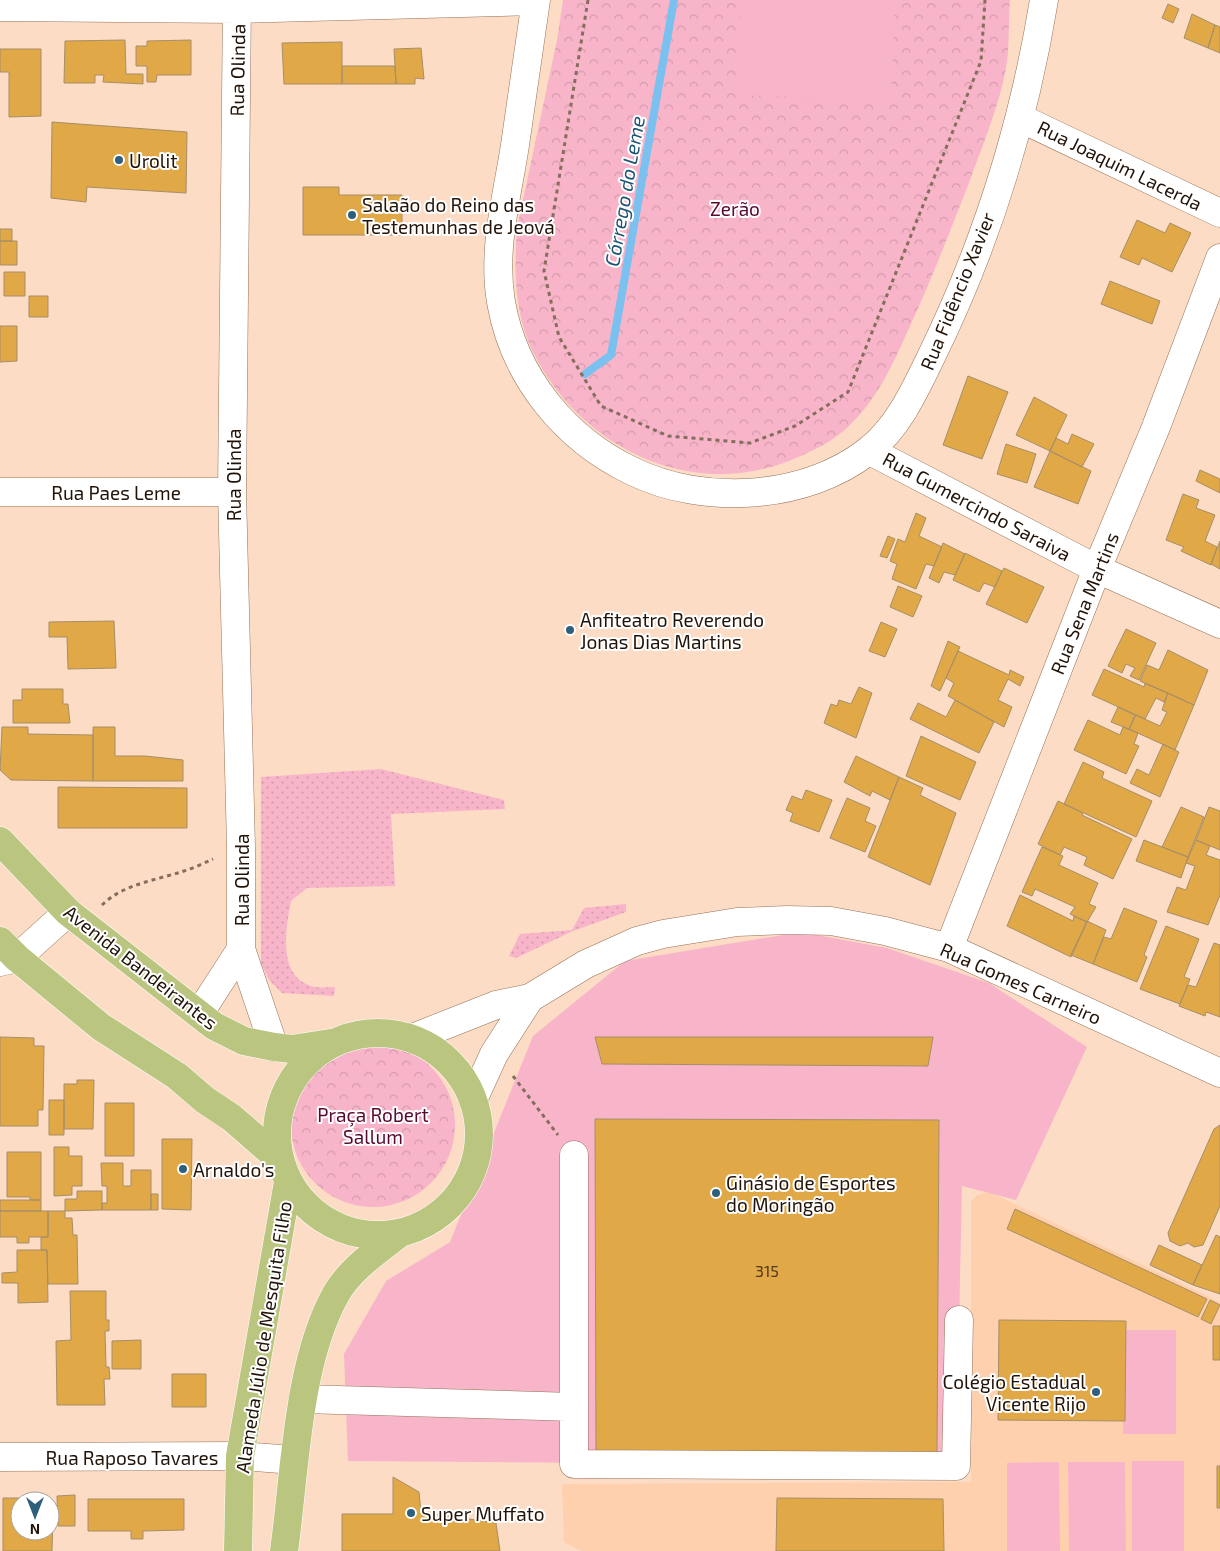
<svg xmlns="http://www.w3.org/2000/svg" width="1220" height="1551" font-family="'Exo 2',sans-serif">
<defs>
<pattern id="grass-dots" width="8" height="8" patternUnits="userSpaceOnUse" patternTransform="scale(1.25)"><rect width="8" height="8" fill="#f8b5ca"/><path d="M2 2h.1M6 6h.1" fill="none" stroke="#d49bac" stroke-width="1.8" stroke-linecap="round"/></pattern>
<pattern id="park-crowns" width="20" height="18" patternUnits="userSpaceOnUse" patternTransform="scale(1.25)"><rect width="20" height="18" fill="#f8b5ca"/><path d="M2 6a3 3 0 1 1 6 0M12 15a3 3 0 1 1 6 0" fill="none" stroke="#d49bac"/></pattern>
</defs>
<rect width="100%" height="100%" fill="#fcdcc4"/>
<path fill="#fed0ad" d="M990 1192 1220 1302V1551H581L564 1542 562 1484 971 1482V1202L977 1195Z"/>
<path fill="url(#grass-dots)" d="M381 769 504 800 505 809 391 814 395 886 307 888 291 901C286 928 276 979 315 987 321 988 328 987 335 987L334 996 282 993 270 981 261 964V777Z
M626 904V912L573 931 516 958 509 956 520 934 572 930 584 908Z"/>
<path fill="url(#park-crowns)" d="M563 0H1010C1008 22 1010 46 1006 68 999 107 982 146 969 183 950 231 932 279 910 326 894 362 878 398 850 425 835 440 815 450 796 458 694 503 581 449 533 352 514 313 514 270 517 228L557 40Z
M291 1125a82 82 0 1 1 164 0a82 82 0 1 1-164 0Z"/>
<path fill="#f8b5ca" d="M741 0H895L891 100 737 95Z
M801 932 887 948 989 983 1087 1047 1016 1200 962 1186 956 1466 348 1461 344 1354 386 1281 450 1242 533 1036 625 961Z
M1123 1330H1176V1434H1123Z
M1132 1461H1184V1551H1132Z
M1059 1462 1060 1551H1007V1463Z
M1068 1462H1125L1126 1551H1069Z"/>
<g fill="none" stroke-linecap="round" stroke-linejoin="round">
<path stroke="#7ac1f0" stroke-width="8" d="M585 374 611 355 674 0"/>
</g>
<path fill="#e0a847" stroke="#a68e68" d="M1168 4 1179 9 1173 23 1162 18Z
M1192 14 1215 25 1208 48 1184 38Z
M1215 25 1220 27V53L1208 48Z
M125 40 126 74H143V84L103 82 104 75H95V83H64L65 41Z
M191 40V75H157L156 82H147V66H136V46H147V41Z
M342 42V84H284L282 43Z
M421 48 424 79 415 78V84H396L394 49Z
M0 49H41V116L9 117V72H0Z
M342 66H395L396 84H342Z
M52 122 187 132 186 193 87 187 86 202 51 198Z
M303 187H339V195H402V235H303Z
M1137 220 1165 233 1170 223 1191 233 1172 272 1142 258 1139 265 1120 257Z
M0 229H12V241H0Z
M0 241H17V265H0Z
M4 272H25V296H4Z
M1110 281 1160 301 1152 324 1101 304Z
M29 296H48V317H29Z
M0 326H17V361L0 362Z
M968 376 1008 392 982 459 943 445Z
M1034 397 1067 415 1050 451 1016 435Z
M1072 434 1094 444 1082 467 1050 451 1056 438 1068 444Z
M1006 444 1036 454 1027 483 997 474Z
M1050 451 1091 471 1078 504 1034 487Z
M1200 470 1220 479V493L1196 481Z
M1183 494 1199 500 1196 508 1215 515 1205 541 1217 547 1211 565 1181 551 1184 547 1166 540Z
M916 513 926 518 919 536 942 547 934 566 926 564 916 589 892 579 897 564 890 561 898 539 905 542Z
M888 536 895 539 887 558 880 556Z
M1220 541V569L1211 564Z
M943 543 965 554 955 575 944 572 939 583 929 578Z
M965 553 1002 571 995 587 984 583 979 592 953 580Z
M1004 568 1044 587 1027 623 986 604Z
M898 586 922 596 913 617 890 607Z
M114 621 116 668 68 669 67 637H49V622Z
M881 622 897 629 885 657 869 651Z
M1126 629 1156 643 1139 680 1130 676 1135 668 1126 664 1122 673 1108 666Z
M948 641 960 647 940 691 931 686Z
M1168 650 1208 670 1194 705 1140 681 1147 665 1159 670Z
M958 651 1009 675 1010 670 1024 677 1020 686 1008 679 998 700 1012 707 1004 727 948 696 954 683 946 678Z
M1104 669 1144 687 1145 683 1168 693 1164 702 1156 698 1145 719 1092 695Z
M859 687 872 693 856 738 824 723 831 704 837 706 839 700 851 704Z
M22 689H63V704H68L70 723H13V700H22Z
M1168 693 1194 705 1175 750 1129 729 1136 715 1160 726 1167 712 1162 710Z
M955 700 994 722 979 753 910 719 918 703 946 717Z
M1118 707 1135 715 1129 729 1111 722Z
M1088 720 1120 735 1123 727 1138 733 1134 744 1139 746 1126 774 1074 750Z
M2 727H28V734L93 735V781L11 780 0 770Z
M93 727H115V756H145L183 760V781H93Z
M921 736 976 762 960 800 906 776Z
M1163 744 1179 752 1160 797 1130 783 1137 769 1149 775Z
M856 756 899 777 890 800 872 791 870 796 844 782Z
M1083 762 1104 772 1102 778 1152 801 1136 837 1064 804Z
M899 777 923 788 920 795 956 813 930 885 868 857Z
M58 787 187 788V828H58Z
M806 790 832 800 819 832 790 821 793 813 786 810 792 796 802 800Z
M847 798 870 808 865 821 876 826 865 852 830 838Z
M1058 801 1083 813 1082 815 1132 839 1113 879 1084 865 1087 857 1064 847 1060 855 1038 844Z
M1181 807 1204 817 1188 857 1162 847Z
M1209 807 1220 811V850L1196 840Z
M1144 840 1188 857 1181 878 1136 861Z
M1196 840 1210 846 1206 855 1220 860V895L1208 925 1167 912 1177 887 1186 890 1195 866 1186 863Z
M1042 847 1063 856 1059 865 1098 883 1089 904 1096 907 1087 922 1070 914 1075 907 1035 889 1032 896 1022 892Z
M1020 895 1073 921 1074 916 1087 922 1071 957 1007 926Z
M1124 908 1157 921 1144 955 1147 957 1137 982 1093 964 1104 937 1111 939Z
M1087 921 1106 930 1093 964 1071 955Z
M1166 926 1199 939 1184 977 1190 979 1180 1004 1140 989Z
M1214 943 1220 945V1017L1206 1012 1205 1016 1179 1006 1188 985 1196 987Z
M0 1037 34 1038V1046H44L43 1110H38V1126H0Z
M595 1037H933L928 1066 602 1064Z
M77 1080H94L93 1129H64V1084H77Z
M49 1100H64V1135H49Z
M105 1103H134V1156H105Z
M595 1119 939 1120 937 1452 596 1454Z
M1220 1125V1206L1203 1245 1194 1247 1188 1243 1180 1246 1170 1241 1168 1233 1214 1129Z
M162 1139H192L191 1210 162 1209Z
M54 1147H69V1156H82V1186H72V1195L54 1196Z
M7 1152H41V1200H30V1197H7Z
M101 1163H123V1186H131V1170H151V1210H102V1203H107V1186H102Z
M77 1191H102V1210L65 1211V1199H77Z
M151 1194H158V1210H151Z
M0 1200H41V1211H0Z
M1015 1209 1207 1299 1198 1317 1007 1229Z
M0 1211H48V1237H29V1243H17V1237H0Z
M48 1211H65V1218H72L73 1235H77L78 1284H48L47 1250H41V1237H48Z
M1216 1235 1220 1237V1294L1193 1285Z
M1159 1245 1202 1265 1193 1285 1150 1265Z
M17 1250H47L48 1302 18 1303V1283H2V1273L17 1272Z
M70 1291H106V1320H109V1331H105L106 1367H109L110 1379H104L105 1405H57L56 1341 71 1340Z
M1210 1300 1220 1305 1211 1324 1201 1319Z
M999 1320 1126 1321 1125 1421 998 1420Z
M1213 1326H1220V1360H1213Z
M141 1340V1369H112V1341Z
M172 1374H206V1407H172Z
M1217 1466H1220V1508H1217Z
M393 1477 419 1492 421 1512 496 1523 500 1551H342V1514H393Z
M75 1495V1526H58L57 1496Z
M3 1498H41V1501H20V1531H50V1518H53L52 1551H3Z
M777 1498 943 1499 944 1551H776Z
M88 1499H184V1530L143 1531V1539H131V1531H88Z"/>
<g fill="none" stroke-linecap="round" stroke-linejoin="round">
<g stroke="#957257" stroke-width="29">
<path id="minor" d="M237 0 232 492 241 847V949L274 1047
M536 0C529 48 522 97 515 145 507 198 492 248 501 302 514 377 565 439 632 471 703 506 806 500 868 451 898 428 915 390 931 357 986 245 1024 123 1044 0
M0 7 237 9 535 1
M1020 118 1220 213
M870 451 1097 569 1220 624
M0 492H232
M949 948 1097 569 1156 427 1220 258
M0 962 17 958 68 912
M199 1014 241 949
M410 1039 496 1005 530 998 586 964 637 941 663 934 737 922 787 920 831 921 885 931 949 948 1220 1073
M473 1100 494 1054 530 998
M574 1155V1464L956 1466 959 1320
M303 1399 574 1407
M0 1457 240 1456 294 1460"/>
</g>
<g stroke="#fff" stroke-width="29">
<path id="major" d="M0 841 68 912 214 1026 244 1041 274 1047 292 1049 331 1043
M0 941 17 958 101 1027 177 1076 205 1100 232 1118 279 1159
M277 1134a101 101 0 1 1 202 0a101 101 0 1 1-202 0Z
M238 1551 240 1456 288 1182
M284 1551C295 1473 297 1363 336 1294 350 1269 377 1251 399 1234"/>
</g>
<path stroke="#856e5d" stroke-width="3" stroke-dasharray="4 4" stroke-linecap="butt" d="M588 0 544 271 559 337 601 406 668 436 750 443 795 426 848 392 981 61 985 0
M102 905C123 884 157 880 184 871 194 868 204 863 213 859
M513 1076 558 1135"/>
<use href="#minor" stroke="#fff" stroke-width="28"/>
<use href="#major" stroke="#bac580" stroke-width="28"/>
</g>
<g fill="#2e5f7d" stroke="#fff" stroke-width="2">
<circle cx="119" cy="160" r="5"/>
<circle cx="352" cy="215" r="5"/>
<circle cx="570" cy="630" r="5"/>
<circle cx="183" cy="1169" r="5"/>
<circle cx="716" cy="1193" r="5"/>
<circle cx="1096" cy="1392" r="5"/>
<circle cx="411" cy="1513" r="5"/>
</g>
<g text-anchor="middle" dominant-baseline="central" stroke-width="4" stroke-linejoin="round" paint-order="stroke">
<g font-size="16" fill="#513818">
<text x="767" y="1270">315</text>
</g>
<g font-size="19" fill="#211308" stroke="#fff">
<text transform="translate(237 70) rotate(-89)">Rua Olinda</text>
<text transform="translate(1120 165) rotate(26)">Rua Joaquim Lacerda</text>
<text transform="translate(957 291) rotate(-68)">Rua Fidêncio Xavier</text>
<text transform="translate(233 475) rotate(-90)">Rua Olinda</text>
<text x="116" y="492">Rua Paes Leme</text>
<text transform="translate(977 506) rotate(28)">Rua Gumercindo Saraiva</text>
<text transform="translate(1084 603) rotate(-68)">Rua Sena Martins</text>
<text transform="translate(241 880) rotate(-90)">Rua Olinda</text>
<text transform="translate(141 967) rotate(38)">Avenida Bandeirantes</text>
<text transform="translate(1021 983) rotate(24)">Rua Gomes Carneiro</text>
<text transform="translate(263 1337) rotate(-81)">Alameda Júlio de Mesquita Filho</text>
<text x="132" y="1457">Rua Raposo Tavares</text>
</g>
<g font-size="19" fill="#211308" stroke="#fff" text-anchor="start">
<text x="129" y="160">Urolit</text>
<text x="362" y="204">Salaão do Reino das<tspan x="362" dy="22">Testemunhas de Jeová</tspan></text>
<text x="580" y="619">Anfiteatro Reverendo<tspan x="580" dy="22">Jonas Dias Martins</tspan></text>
<text x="193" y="1169">Arnaldo's</text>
<text x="726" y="1182">Ginásio de Esportes<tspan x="726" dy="22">do Moringão</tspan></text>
<text x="1086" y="1381" text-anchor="end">Colégio Estadual<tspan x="1086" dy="22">Vicente Rijo</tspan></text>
<text x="421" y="1513">Super Muffato</text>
</g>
<g font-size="19" fill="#59082f" stroke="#fff">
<text x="735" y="208">Zerão</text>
<text x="373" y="1114">Praça Robert<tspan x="373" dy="22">Sallum</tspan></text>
</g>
<g font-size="20" font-style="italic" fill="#1e5474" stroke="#fff">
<text transform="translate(624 191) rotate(-80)">Córrego do Leme</text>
</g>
</g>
<g transform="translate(35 1516) rotate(180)"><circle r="24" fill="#ffffff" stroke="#a6a19c"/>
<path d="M0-4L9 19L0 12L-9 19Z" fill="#2e5f7d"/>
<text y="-8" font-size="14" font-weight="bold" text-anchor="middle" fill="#211308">N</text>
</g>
</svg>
